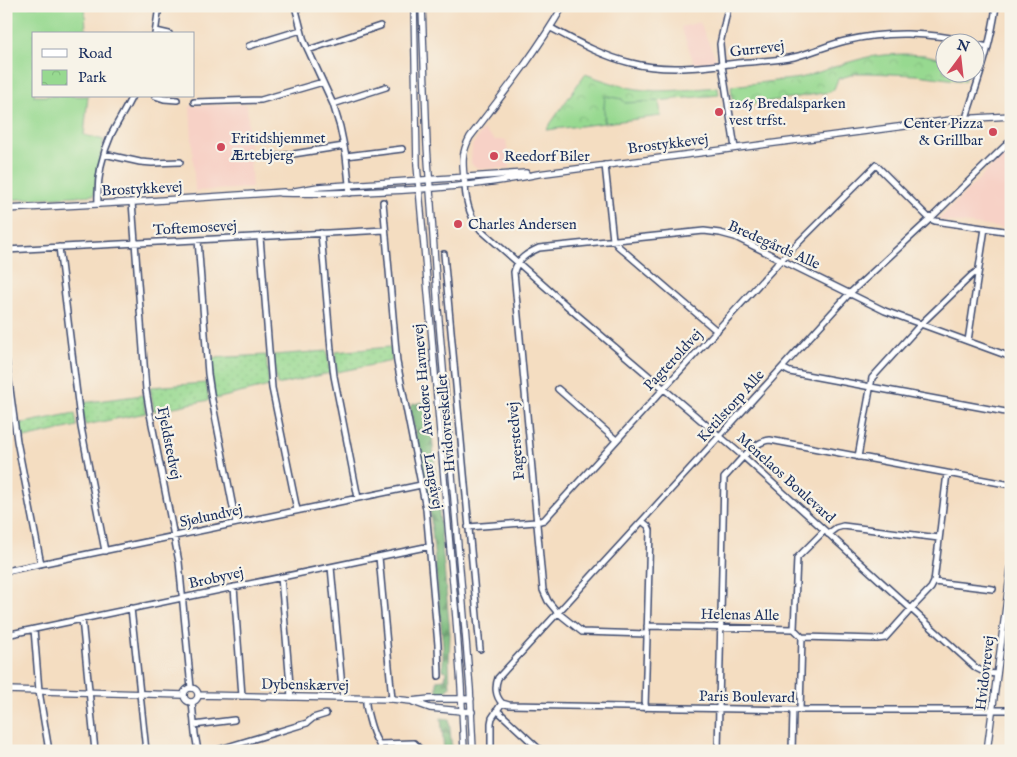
<svg xmlns="http://www.w3.org/2000/svg" width="1017" height="757" font-family="'IM FELL English',serif">
<defs>
<pattern id="grass-dots" width="8" height="8" patternUnits="userSpaceOnUse" patternTransform="scale(1.25)"><rect width="8" height="8" fill="#97d990"/><path d="M2 2h.1M6 6h.1" fill="none" stroke="#82bb7f" stroke-width="1.8" stroke-linecap="round"/></pattern>
<pattern id="forest-firs" width="22" height="20" patternUnits="userSpaceOnUse" patternTransform="scale(1.25)"><rect width="22" height="20" fill="#79b97a"/><path d="M5 1l3.5 6h-7zM16 11l3.5 6h-7z" fill="#629767"/></pattern>
<pattern id="park-crowns" width="20" height="18" patternUnits="userSpaceOnUse" patternTransform="scale(1.25)"><rect width="20" height="18" fill="#97d990"/><path d="M2 6a3 3 0 1 1 6 0M12 15a3 3 0 1 1 6 0" fill="none" stroke="#82bb7f"/></pattern>
</defs>
<rect width="100%" height="100%" fill="#f7f3e8"/>
<filter id="ink" filterUnits="userSpaceOnUse"><feTurbulence type="fractalNoise" baseFrequency=".02" numOctaves="2"/><feDisplacementMap in="SourceGraphic" scale="10" xChannelSelector="R" yChannelSelector="G"/><feConvolveMatrix kernelMatrix="1 2 1 2 8 2 1 2 1" color-interpolation-filters="sRGB"/></filter>
<filter id="wash" filterUnits="userSpaceOnUse"><feTurbulence type="fractalNoise" baseFrequency=".0096" numOctaves="4" result="noise"/><feDisplacementMap in="SourceGraphic" scale="20" xChannelSelector="R" yChannelSelector="G"/><feGaussianBlur stdDeviation="1.12" result="paint"/><feColorMatrix in="noise" values="0 0 0 0 0 0 0 0 0 0 0 0 0 0 0 0 0 1.4 0 .05"/><feComposite in="paint" operator="in"/></filter>
<g filter="url(#wash)">
<rect width="100%" height="100%" fill="#f4ddc1"/>
<path fill="#f7d1c6" d="M700 22V23L717 61 694 63 681 27Z
M247 104 252 188 195 191 190 106Z
M483 130 495 140H506L510 168 480 169 472 165 471 162 472 145Z
M1011 147V229L938 220Z"/>
<path fill="url(#grass-dots)" stroke="#598477" d="M390 347 392 361 337 372 335 352Z
M327 351 330 373 277 385 273 355Z
M266 355 269 386 215 399 210 358Z
M206 383 209 400 154 411 150 387Z
M143 395 146 413 85 425 81 403Z
M75 413 77 426 20 439 18 424Z"/>
<path fill="url(#forest-firs)" stroke="#4a746c" d="M429 401 450 634 449 662 450 687 443 695 437 694V680L445 679 446 671 443 670V645L429 499 427 495 410 407 413 404Z
M441 718 449 719 452 751H444Z"/>
<path fill="url(#park-crowns)" stroke="#598477" d="M905 54 925 55 944 59V72L967 73 964 81 917 75 868 73H857L838 79 834 89 830 92 733 107 731 86 801 78 846 63 868 57 884 55Z
M585 74C602 80 619 86 637 89 663 93 691 89 718 87L719 95 625 104 604 107 605 123 546 130Z"/>
<path fill="#97d990" stroke="#598477" d="M6 6H85L86 34H34V96H88L84 135 104 140 97 170 94 195 6 200Z
M605 96 622 99 625 103 659 101 661 116 605 123 604 107Z"/>
</g>
<g filter="url(#ink)">
<g fill="none" stroke-linecap="round" stroke-linejoin="round">
<g stroke="#3c496d" stroke-width="8">
<path id="minor" d="M295 6 304 41 333 104 340 127 346 156 350 193
M729 6 727 12 720 44 722 65 735 148
M551 28C577 42 602 56 631 63 665 72 703 67 737 63 756 61 776 61 794 57 811 53 828 45 845 41 885 31 930 32 970 42
M156 31 169 34
M155 34 159 6
M974 44 988 47
M249 46 301 30
M308 50 380 26
M155 96 164 99 177 100
M194 102 261 100 323 82
M333 104 386 87
M966 118C978 81 991 45 996 6
M104 154 140 162 152 163 180 162
M346 156 402 149
M268 158 344 146
M605 165 613 240 618 246 717 331
M465 186C466 202 470 218 481 230L575 313 744 457 976 668 986 673 997 674
M132 202 146 390 150 414 179 562 191 688
M383 202 397 362 426 509 438 645 439 676
M98 204C97 180 101 157 111 135 118 121 126 109 132 96
M321 233 331 350 334 376 358 498
M260 237 272 388 297 510
M198 240 208 374 212 400 236 523
M59 247 81 427 105 551
M6 250 385 230
M444 254 480 649
M968 341 985 228
M6 359 17 441 41 564
M782 368 790 372 1011 413
M558 389 616 440
M858 457 872 378 921 324 972 275 978 271
M642 521 648 526 650 530 645 708
M468 527 536 522 544 520 781 260 876 165 930 219 935 221 1011 232
M828 534 836 528 843 526 939 538
M379 557 392 699
M331 567 343 698
M6 571 421 485
M281 577 291 697
M934 582 993 589
M234 587 242 696
M131 608 146 751
M82 619 95 751
M647 626 794 629 802 637 877 639 885 638 911 609 931 588 934 582 947 473
M34 629 39 691 49 751
M794 629 797 558 824 531
M647 634 582 632 557 612 548 601 543 590 514 272C517 259 528 253 539 248L704 231 720 233 735 237 885 311 1011 357
M6 635 430 546
M366 699C365 708 372 731 376 739 379 744 380 745 380 751
M192 702 195 734 198 751
M502 703C495 696 495 686 498 678L707 450 849 294 930 219 1011 140
M502 703 509 705 793 710H1011
M800 710 802 637
M496 711 499 712 541 751
M194 725 234 720
M380 744 414 743 419 748V751
M214 751 307 723 313 718 326 714
M491 751V723L492 718 502 703
M718 751 724 478C736 466 753 441 770 440L1011 485
M792 751 793 710"/>
</g>
<g stroke="#3c496d" stroke-width="8">
<path id="tertiary" d="M414 6 417 165 456 618 461 686 464 751
M422 6 427 145 438 309 470 688 473 751
M465 186C463 167 460 155 470 137 503 94 536 53 563 6
M295 191 318 187 378 183 526 173
M280 193C315 194 348 193 383 191 435 189 486 185 538 174L959 119 1011 116
M6 209 134 202 284 192
M184 695a7 7 0 1 1 14 0a7 7 0 1 1-14 0Z
M6 690 184 695
M198 695 392 699 411 701 430 699H471
M413 702 430 708 472 712
M987 751 1011 568"/>
</g>
<use href="#minor" stroke="#fff" stroke-width="5"/>
<use href="#tertiary" stroke="#fff" stroke-width="5.5"/>
</g>
</g>
<g fill="#d1495b" stroke="#f7f3e8" stroke-width="2">
<circle cx="719" cy="112" r="5"/>
<circle cx="993" cy="132" r="5"/>
<circle cx="221" cy="147" r="5"/>
<circle cx="494" cy="156" r="5"/>
<circle cx="458" cy="224" r="5"/>
</g>
<g text-anchor="middle" dominant-baseline="central" stroke-width="4.5" stroke-linejoin="round" paint-order="stroke">
<g font-size="15" fill="#1b2f5e" stroke="#f7f3e8">
<text transform="translate(757 49) rotate(-7)">Gurrevej</text>
<text transform="translate(668 144) rotate(-7)">Brostykkevej</text>
<text transform="translate(142 189) rotate(-3)">Brostykkevej</text>
<text transform="translate(195 228) rotate(-3)">Toftemosevej</text>
<text transform="translate(774 245) rotate(24)">Bredegårds Alle</text>
<text transform="translate(673 360) rotate(-47)">Pagteroldvej</text>
<text transform="translate(423 380) rotate(-95)">Avedøre Havnevej</text>
<text transform="translate(731 406) rotate(-48)">Ketilstorp Alle</text>
<text transform="translate(446 423) rotate(-95)">Hvidovreskellet</text>
<text transform="translate(516 441) rotate(-95)">Fagerstedvej</text>
<text transform="translate(169 443) rotate(79)">Fjeldstedvej</text>
<text transform="translate(786 478) rotate(42)">Menelaos Boulevard</text>
<text transform="translate(433 481) rotate(80)">Langåvej</text>
<text transform="translate(211 516) rotate(-12)">Sjølundvej</text>
<text transform="translate(216 578) rotate(-12)">Brobyvej</text>
<text transform="translate(740 615) rotate(1)">Helenas Alle</text>
<text transform="translate(985 673) rotate(-83)">Hvidovrevej</text>
<text transform="translate(305 685) rotate(1)">Dybenskærvej</text>
<text transform="translate(747 697) rotate(1)">Paris Boulevard</text>
</g>
<g font-size="15" fill="#1b2f5e" stroke="#f7f3e8" text-anchor="start">
<text x="729" y="103">1265 Bredalsparken<tspan x="729" dy="17">vest trfst.</tspan></text>
<text x="983" y="123" text-anchor="end">Center Pizza<tspan x="983" dy="17">&amp; Grillbar</tspan></text>
<text x="231" y="138">Fritidshjemmet<tspan x="231" dy="17">Ærtebjerg</tspan></text>
<text x="504" y="156">Reedorf Biler</text>
<text x="468" y="224">Charles Andersen</text>
</g>
</g>
<rect width="1017" height="757" fill="none" stroke="#f7f3e8" stroke-width="25"/>
<rect x="32" y="32" width="162" height="65" fill="#f7f3e8" stroke="#9fa5b1"/>
<rect x="42" y="49" width="25" height="8" fill="#ffffff" stroke="#9fa5b1"/>
<text x="78" y="58" font-size="15" fill="#1b2f5e">Road</text>
<rect x="42" y="70" width="25" height="15" fill="url(#park-crowns)" stroke="#9fa5b1"/>
<text x="78" y="82" font-size="15" fill="#1b2f5e">Park</text>
<g transform="translate(960 58) rotate(15)"><circle r="24" fill="#f7f3e8" stroke="#9fa5b1"/>
<path d="M0-4L9 19L0 12L-9 19Z" fill="#d1495b"/>
<text y="-8" font-size="14" font-weight="bold" text-anchor="middle" fill="#1b2f5e">N</text>
</g>
</svg>
